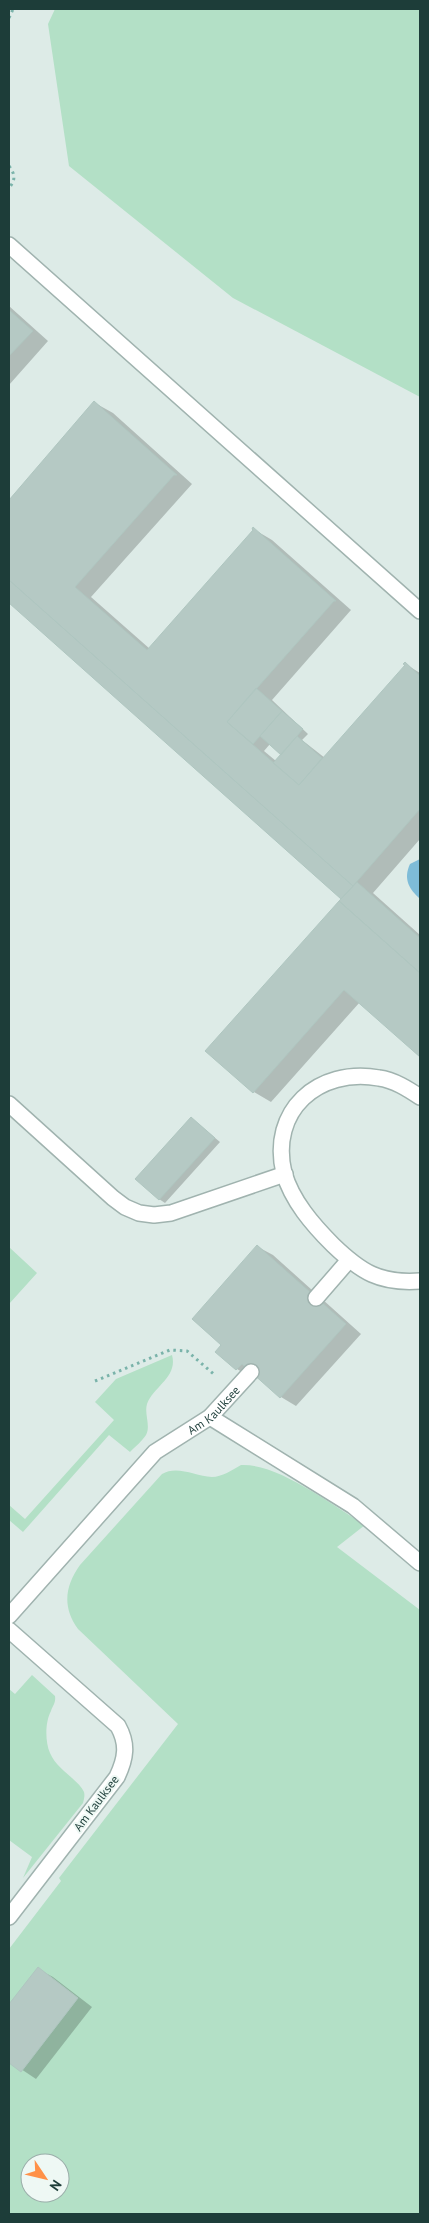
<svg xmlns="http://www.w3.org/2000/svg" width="429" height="2223" font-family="'PT Sans',sans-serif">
<rect width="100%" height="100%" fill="#ddebe7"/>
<path fill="#b3e0c6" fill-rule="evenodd" d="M55 9H420V397L233 298 69 166 48 24Z
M9 1247 37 1273 9 1304Z
M172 1355C178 1377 154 1386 147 1404 144 1414 151 1426 146 1435 142 1441 135 1447 130 1452L109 1435 23 1532 9 1520V1505L25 1519 114 1420 95 1402 116 1379Z
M241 1465C278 1463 332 1505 365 1525L337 1547 420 1610V2214H9V1949L61 1881 59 1878 178 1724 78 1629C62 1607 65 1586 80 1565L162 1474C177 1465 195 1476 212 1477 222 1477 232 1470 241 1465ZM30 2163H60V2193H30Z
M32 1675 55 1696C56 1703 53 1705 51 1711 45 1722 45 1742 50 1753 57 1770 78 1779 84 1792 85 1796 84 1799 83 1803L23 1878 32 1857 9 1840V1689L15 1694Z"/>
<path fill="#7ebcd8" d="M420 859V899C409 889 403 879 410 864Z"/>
<path fill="#0003" fill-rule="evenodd" d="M9 306 48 341 9 385Z
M95 403 113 413 192 484 91 597 150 649 255 530 272 540 351 610 272 700 308 734 302 740 325 758 407 665 420 673V839L373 893 420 935V1056L360 1002 271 1102 254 1092 343 899 9 602V501ZM270 744 282 755 276 761 264 751Z
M191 1118 220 1142 165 1203 159 1199Z
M258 1247 273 1255 361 1334 296 1406 281 1397 255 1374 252 1378 237 1369 222 1345Z
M38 1969 53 1977 92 2007 36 2079 9 2061V2006Z"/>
<path fill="#b5c9c4" stroke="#afc6c0" d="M9 310 33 331 9 356Z
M94 401 177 475H174L75 587 147 650 253 530 252 529 253 527 336 601H334L227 722 299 785 405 665 403 664 405 662 420 676V809L353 886 9 580V500Z
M9 580 353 886 341 899 9 603Z
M256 688 282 711 253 744 227 722Z
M282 711 303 729 281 755 260 736Z
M297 736 322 758 299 785 273 763Z
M357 882 420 938V973L339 901Z
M339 901 420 973V1057L344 990 253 1093 205 1051Z
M191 1117 215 1138 159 1200 135 1179Z
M257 1245 346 1324 280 1398 242 1364 236 1370 215 1352 221 1345 192 1319Z
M38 1967 78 1998 21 2072 9 2063V2004Z"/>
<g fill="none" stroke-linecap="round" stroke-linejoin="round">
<g stroke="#a0b3af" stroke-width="18">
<g id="lane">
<path d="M9 245 420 611"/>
<path d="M420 1097C408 1089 394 1080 379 1078 318 1067 269 1111 284 1173 292 1201 313 1225 333 1245 361 1272 380 1284 420 1281"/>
<path d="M9 1104 113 1198 125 1207 139 1213 154 1215 171 1213 285 1174"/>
<path d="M316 1298 349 1260"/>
<path d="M210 1417 353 1506 420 1563"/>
<path id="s1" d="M9 1616 155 1452 210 1417 251 1372"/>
<path d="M9 1630 118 1726C128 1744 126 1758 117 1777L9 1917"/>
</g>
</g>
<path stroke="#7ab3aa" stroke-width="3" stroke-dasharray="2.5 4" stroke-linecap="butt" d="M9 18 13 9
M9 166C15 174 16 180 9 188
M95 1381 170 1350 187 1351 216 1376"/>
<use href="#lane" stroke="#fff" stroke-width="15"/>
</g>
<g text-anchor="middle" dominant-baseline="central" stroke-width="4" stroke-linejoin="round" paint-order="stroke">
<g font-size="12" fill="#1d3d39" stroke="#eef8f4">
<text stroke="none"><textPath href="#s1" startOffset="292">Am Kaulksee</textPath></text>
<text transform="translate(96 1803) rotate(-53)">Am Kaulksee</text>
</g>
</g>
<rect width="429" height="2223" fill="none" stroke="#1d3d39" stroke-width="20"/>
<g transform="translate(45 2178) rotate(125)"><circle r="24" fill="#eef8f4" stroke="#9aada9"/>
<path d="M0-4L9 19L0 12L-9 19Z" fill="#ff9148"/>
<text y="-8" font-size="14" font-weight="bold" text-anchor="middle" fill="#1d3d39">N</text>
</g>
</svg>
